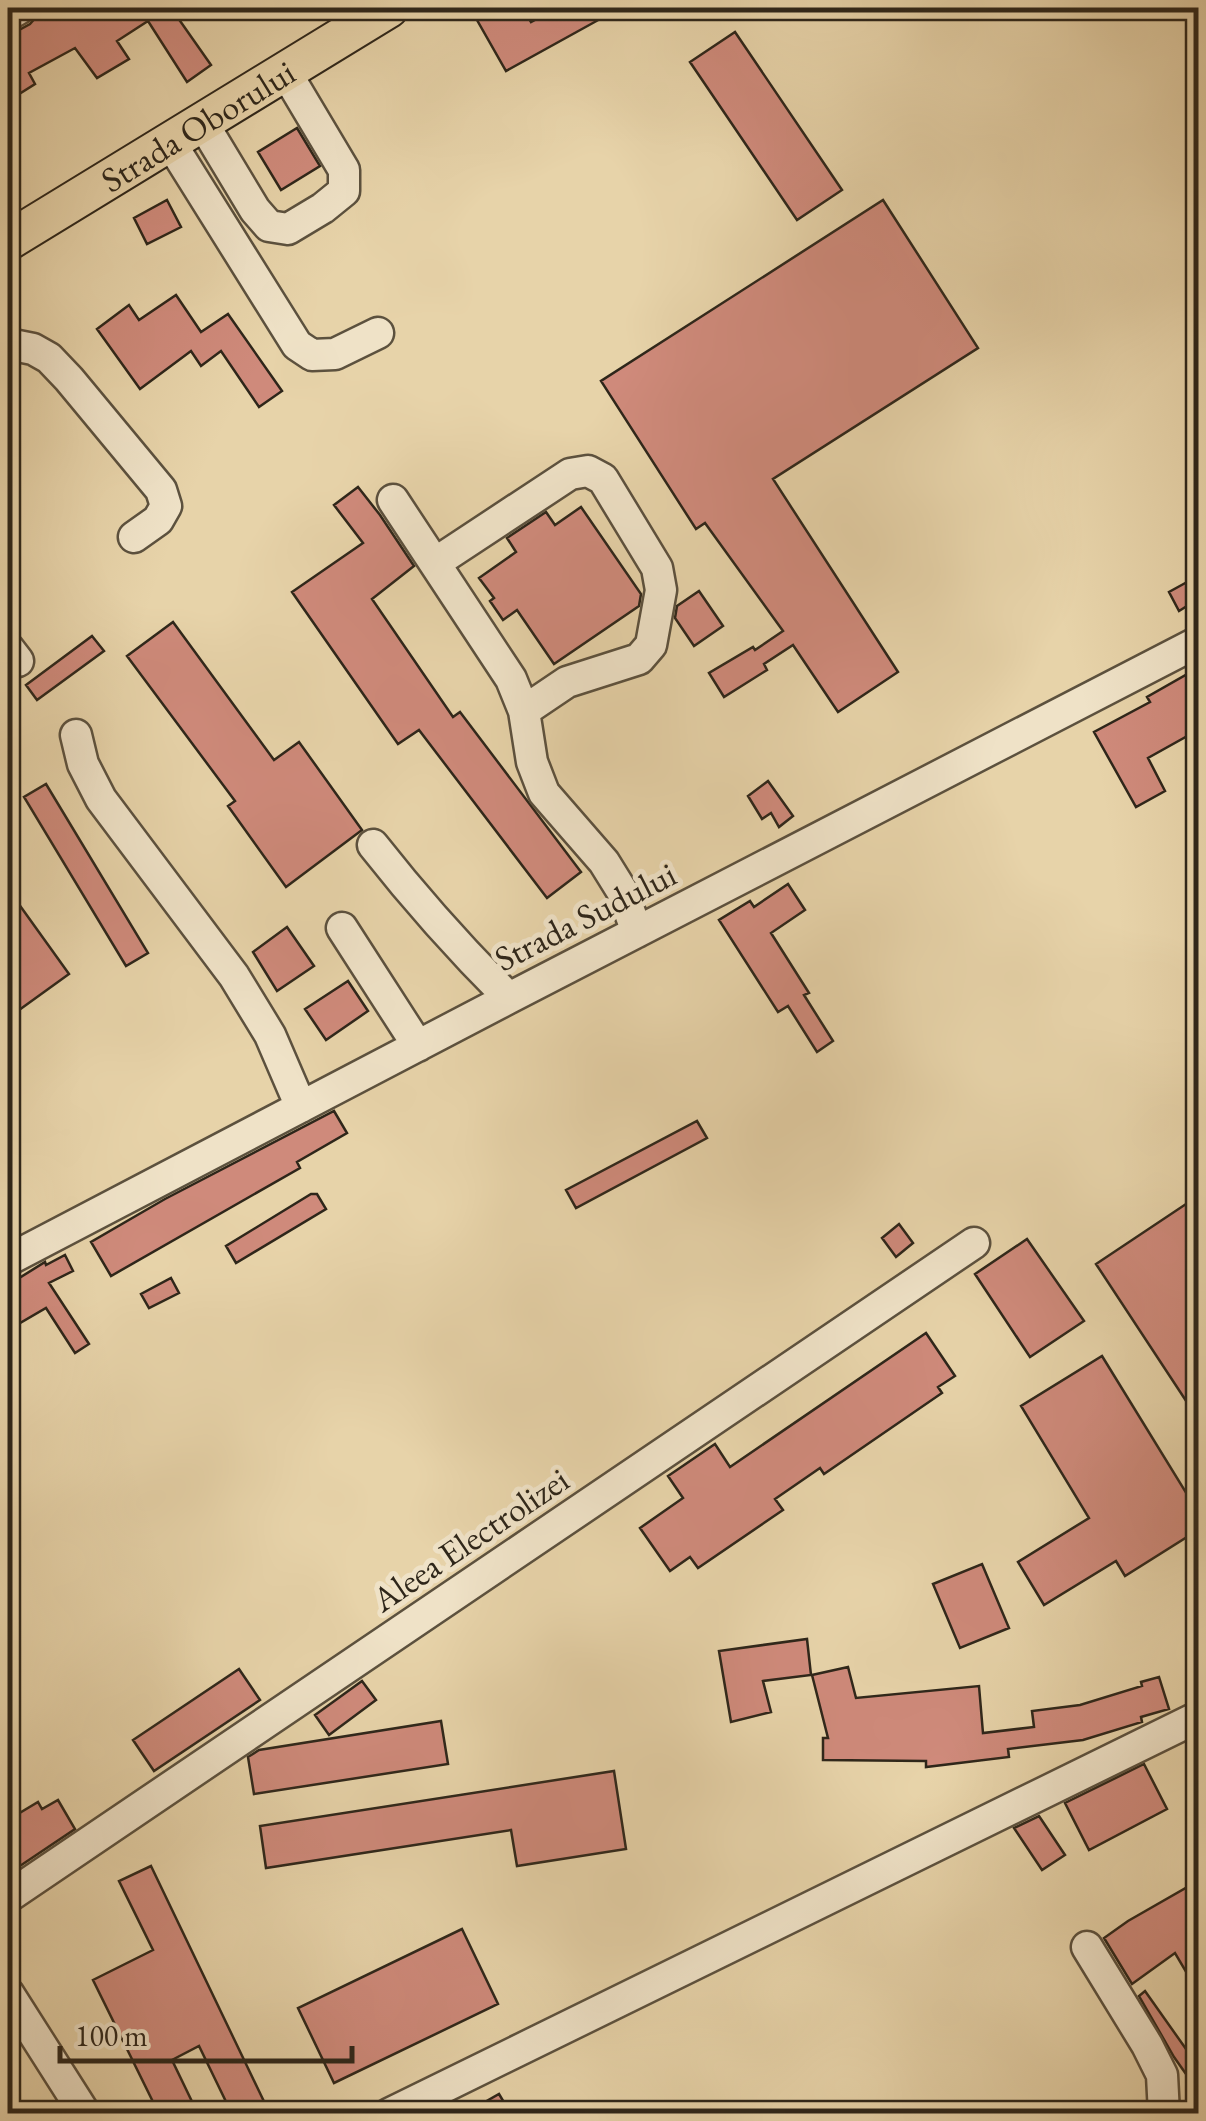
<svg xmlns="http://www.w3.org/2000/svg" width="1206" height="2121" font-family="'EB Garamond',serif">
<rect width="100%" height="100%" fill="#e7d3a9"/>
<filter id="stains"><feTurbulence type="fractalNoise" baseFrequency=".002" numOctaves="4"/><feColorMatrix values="0 0 0 0 .2 0 0 0 0 .09 0 0 0 0 .02 0 0 0 .5 -.17"/></filter>
<radialGradient id="worn" r=".72"><stop offset=".6" stop-color="#630" stop-opacity="0"/><stop offset="1" stop-color="#630" stop-opacity=".3"/></radialGradient>
<path fill="#cf8a7b" stroke="#2e261a" stroke-width="2.5" d="M39 8H171L211 65 187 82 148 21 117 41 129 59 97 78 75 48 29 73 35 84 8 101V34L17 31 30 24 37 16Z
M499 8H523L531 22 557 8H620L506 71 477 20Z
M735 32 842 190 797 220 690 62Z
M297 128 320 166 281 190 258 152Z
M167 200 181 227 147 244 134 218Z
M883 200 978 348 773 479 898 672 838 712 793 645 764 664 767 670 724 697 709 673 753 647 755 650 783 631 705 523 696 529 601 381Z
M176 295 201 332 228 314 282 391 259 407 221 351 201 366 191 351 140 389 97 329 129 305 139 320Z
M358 487 380 515 414 566 372 599 453 717 460 712 581 872 547 898 419 730 398 744 292 592 363 543 334 505Z
M581 507 641 594 639 606 554 664 517 610 503 620 490 601 494 598 479 578 516 552 507 538 546 512 555 525Z
M1198 576V599L1179 611 1169 592Z
M699 591 723 626 694 646 675 618 677 606Z
M173 622 274 760 299 742 362 830 286 887 228 806 235 801 127 656Z
M92 636 104 651 37 700 26 685Z
M1198 668V730L1148 758 1165 791 1136 807 1094 732 1150 702 1147 697Z
M768 781 793 816 779 827 771 813 762 819 748 796Z
M46 784 148 953 126 966 24 797Z
M788 884 805 910 771 933 809 993 804 995 833 1041 817 1052 788 1006 778 1012 719 920 750 901 754 907Z
M8 889 69 974 8 1018Z
M287 927 314 966 277 991 253 952Z
M348 981 368 1011 326 1040 305 1009Z
M334 1111 347 1133 297 1162 300 1168 111 1276 91 1242 165 1199Z
M697 1121 707 1138 576 1208 566 1190Z
M311 1194H317L326 1209 236 1263 226 1246Z
M1198 1196V1419L1096 1264Z
M899 1224 913 1243 896 1257 882 1238Z
M1027 1239 1084 1321 1030 1357 975 1274Z
M65 1255 73 1271 49 1283 89 1344 75 1353 46 1308 8 1330V1285L45 1262 46 1265Z
M171 1278 179 1293 149 1308 141 1294Z
M926 1333 955 1376 938 1387 942 1393 824 1474 820 1468 775 1499 783 1510 698 1568 690 1557 670 1571 640 1528 683 1498 668 1476 715 1444 730 1467Z
M1102 1356 1198 1512V1530L1125 1576 1116 1561 1044 1605 1018 1562 1089 1518 1021 1406Z
M982 1564 1009 1628 960 1648 933 1584Z
M807 1639 811 1675 763 1681 771 1712 731 1722 719 1651Z
M848 1667 856 1698 979 1686 983 1733 1034 1727 1032 1711 1080 1705 1142 1686 1141 1682 1159 1677 1169 1709 1141 1717 1142 1722 1083 1740 1008 1749 1009 1757 926 1767V1761L823 1760V1738H828L812 1675Z
M239 1669 260 1700 154 1771 133 1740Z
M362 1681 376 1700 329 1735 315 1715Z
M441 1721 448 1764 254 1794 248 1757 259 1750Z
M1144 1764 1167 1809 1089 1850 1065 1803Z
M614 1771 626 1849 517 1866 511 1830 266 1868 260 1826Z
M58 1800 75 1829 8 1874V1820L38 1802 42 1809Z
M1039 1816 1065 1855 1042 1870 1014 1828Z
M151 1866 270 2114H232L199 2046 172 2060 198 2114H159L93 1980 153 1950 119 1881Z
M1198 1881V1992L1175 1953 1132 1984 1104 1938 1128 1921Z
M462 1929 498 2004 334 2083 298 2008Z
M1145 1991 1198 2066V2091L1174 2057 1139 1996Z
M499 2094 511 2114H464Z"/>
<g fill="none" stroke-linecap="round" stroke-linejoin="round">
<g stroke="#5c513e" stroke-width="35">
<path id="minor" d="M8 15 20 8
M202 122 255 210 269 226 288 229 323 208 344 191V170L285 71
M170 142 297 345 312 355 335 354 378 333
M8 344 33 349 49 358 69 379 161 490 166 506 158 520 134 537
M393 500 511 679 524 711 532 762 544 793 604 862 622 891 637 932
M435 563 570 474 588 471 603 479 657 568 661 590 651 645 639 659 567 682 524 711
M8 648 18 661
M76 735 83 764 101 799 234 976 270 1035 301 1107
M373 845C417 901 458 947 509 998
M342 928 418 1046
M8 1260 509 998 1198 642
M8 1897 974 1243
M1087 1947 1147 2045 1162 2075 1164 2114
M8 1993 85 2114
M389 2114 1198 1717"/>
</g>
<g stroke="#2e261a" stroke-width="42">
<g id="major">
<path id="s1" d="M8 241 389 8"/>
</g>
</g>
<use href="#minor" stroke="#efe2c7" stroke-width="30"/>
<use href="#major" stroke="#e7d3a9" stroke-width="38"/>
</g>
<g text-anchor="middle" dominant-baseline="central" stroke-width="10" stroke-linejoin="round" paint-order="stroke">
<g font-size="35" fill="#2e261a" stroke="#efe2c7">
<text stroke="none"><textPath href="#s1" startOffset="222">Strada Oborului</textPath></text>
<text transform="translate(585 916) rotate(-27)">Strada Sudului</text>
<text transform="translate(470 1539) rotate(-34)">Aleea Electrolizei</text>
</g>
</g>
<rect width="1206" height="2121" fill="none" stroke="#e7d3a9" stroke-width="40"/>
<rect x="10" y="10" width="1186" height="2101" fill="none" stroke="#2e261a" stroke-width="5"/>
<rect x="20" y="20" width="1166" height="2081" fill="none" stroke="#2e261a" stroke-width="2.5"/>
<path d="M60 2046v15h292v-15" fill="none" stroke="#2e261a" stroke-width="5"/>
<text x="75" y="2046" font-size="30" fill="#2e261a" stroke="#efe2c7" stroke-width="8" paint-order="stroke">100 m</text>
<rect width="100%" height="100%" filter="url(#stains)"/>
<rect width="100%" height="100%" fill="url(#worn)"/>
</svg>
